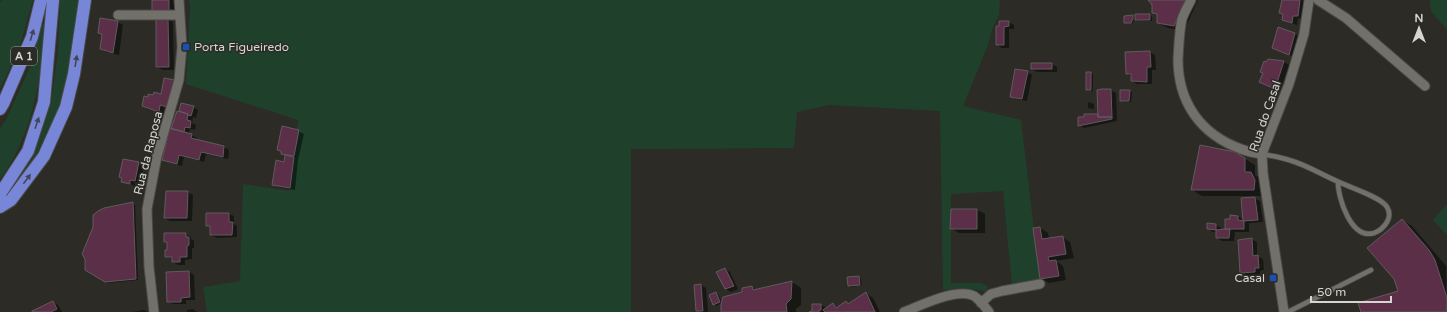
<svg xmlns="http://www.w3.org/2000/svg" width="1447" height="312" font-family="'Varela Round',sans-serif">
<rect width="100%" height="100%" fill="#2c2b26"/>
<path fill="#1f412c" d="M2 0H33L19 49 0 89V3Z
M60 0H79C73 44 69 90 49 131 41 147 31 163 20 178L19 177 29 161 41 134 51 103 58 52Z
M189 0H1000L999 15 993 27 988 45 963 106 1021 120 1040 281 1012 285 1003 191 951 194V283H981L988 286 986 291 962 288 943 290 940 111 829 105 797 112 794 148 631 149V312H207L203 287 240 281 243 184 290 191 298 120 186 84 190 9Z
M1430 0H1447V30L1431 11Z
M42 24H45C41 68 38 106 19 147 13 159 8 170 0 179V128L6 120 30 67Z
M1447 204V235L1433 220Z"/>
<path fill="#0007" d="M151 0H174V13H158L153 1Z
M1149 0H1198L1184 31 1168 28 1158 23V15L1153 13V5Z
M1283 0H1306L1303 19 1298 18 1297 25 1283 20 1284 15 1280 12Z
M1136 15H1150L1152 16V21H1138L1135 19 1133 23 1125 22V17L1133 16 1136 18Z
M101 19 118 22 123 25 119 55 106 52 101 49 103 35 99 33Z
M168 19 173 22 174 70H163L157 67Z
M1009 22 1014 25V29H1009V48H1002L997 45V27Z
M1278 29 1295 34 1300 37 1294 57 1273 48Z
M1150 52 1155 55 1156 70H1152V84H1137L1132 81V77L1127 74Z
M1268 60 1284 62 1289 65 1280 91 1266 84 1267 64Z
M1052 64 1057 67V72H1037L1032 69Z
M1027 72 1032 75 1027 101 1016 99 1011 96Z
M1087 73 1093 74V91L1087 90Z
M1110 90 1116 93 1117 121 1084 128 1079 125 1099 115Z
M1130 91 1132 92 1131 102 1121 101Z
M145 98 172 109 165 107 164 114 148 109 143 106Z
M1088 102 1094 104V109L1088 108Z
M182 104 193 107 198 110 196 118 193 117 192 123 196 125 195 130 190 129 189 134 197 138 196 140 224 147 229 150 228 159 206 154 204 162 184 157 182 166 169 162 163 159 172 130Z
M298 131 304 134 298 160 295 190 278 187 273 184 285 163 286 155 282 153Z
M1235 153 1255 165V175L1261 179 1264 196H1202L1192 190Z
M138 163 144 166 140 183 135 182V186L123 181Z
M188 192 193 195 192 221H170L165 218Z
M1254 198 1260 201 1263 222 1249 223V232H1235L1234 241H1222L1217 238V232H1213L1208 229V225H1216L1221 228V230H1226L1231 220 1238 216 1244 220Z
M133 203 135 205 138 280 108 283 86 269Z
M952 210H977L985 214V233H959L951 228Z
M229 214 234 216V224L237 226V237L217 238 211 235V228L207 225Z
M1402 220 1412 226 1446 266 1447 312H1362L1399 292Z
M1040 228 1048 233 1049 239 1062 237 1070 242 1074 258 1056 261 1063 266 1066 280 1049 283 1041 278Z
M165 234H186L191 237V239L194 241V248H192V259L185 260V265H178L173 262V259L166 256 168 251V243L165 242Z
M1251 239 1257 242V256L1263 259 1264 270 1260 271V274L1246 275 1241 272Z
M725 269 730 272 738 289 731 292 726 289Z
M189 272 194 275 195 300H186V304H173L168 302Z
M858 277 861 279 862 285 852 287 849 286Z
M792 282 801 288V305L796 309V312H722L743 292 751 287 757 290Z
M701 285 706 288 708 312H700L697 310Z
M716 293 718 294 722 303 716 306 713 304Z
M866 293 873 298 880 312H813L821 305 827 308 833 304 838 307 846 302 849 304Z
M53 302 58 305 62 312H33Z
M193 309 197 312H187V310Z
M144 310 148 312H132Z"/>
<path fill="#5b2f48" stroke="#605b5d" d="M152 0H169V11H152Z
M1148 0H1186L1174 26 1157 23V14L1152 13V5Z
M1282 0H1300L1298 16H1293L1292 23 1282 20 1283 14 1279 13Z
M1135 14H1150V20H1135Z
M1133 15V19L1131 23H1124V16Z
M100 18 118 21 113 53 100 49 102 34 98 33Z
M156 18H168L169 67H156Z
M999 21H1009V26L1004 27V45H996V26H999Z
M1278 27 1295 33 1289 55 1272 48Z
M1150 51 1151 67H1147V82L1131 81V74H1126L1125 52Z
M1268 59 1284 61 1275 89 1259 82 1263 73 1260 72 1264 61 1266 62Z
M1031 63H1052V69H1031Z
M1015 69 1028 71 1022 99 1010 97Z
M1086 72H1091V90H1086Z
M164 78 175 80 167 107 160 105 159 112 142 106 144 96 148 97V94L153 95 154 92 161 94Z
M1102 89H1111L1112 117H1098L1097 90Z
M1120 90H1130L1129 101H1120Z
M181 103 194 106 191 116 188 115V114L179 111Z
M177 111 188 114 187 120 191 121 190 128 185 127 184 132 171 129Z
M1084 114H1098V117H1112V119L1078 126V117H1084Z
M282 126 299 130 294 156 281 154V151L277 150Z
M170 128 192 134 191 138 224 146 223 157 201 152 199 160 179 155 177 164 162 160Z
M1200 145 1235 152 1245 158V172H1251L1255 180 1254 190H1191Z
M285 155 294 157 290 188 272 185 276 160 284 162Z
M123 159 139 162 135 181 130 180V184L121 182 122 178 119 177Z
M166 191H188L187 218H164Z
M1255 197 1258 220 1243 221 1241 198Z
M133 202 136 279 105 282 85 270V259L82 254 93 227V215L98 211 104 208Z
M951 209H977V229H950Z
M206 213H229V222H233L232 235H210V226H206Z
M1230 215 1238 216V220L1244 221V229H1225V219H1230Z
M1402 219 1429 250 1435 260 1447 298V312H1361L1358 303 1398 291 1394 279 1367 248Z
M1207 223 1216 224V230L1207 229Z
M1040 227 1042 239 1063 236 1066 254 1048 257 1049 261 1056 260 1059 276 1040 279 1033 228Z
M1225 229H1230L1229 238H1216V230Z
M164 233H186V237H189V245L187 246V257H180V262H172V257H165V250H167V242H164Z
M1252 238 1253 256 1258 255 1259 268H1255V272L1240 273 1238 240Z
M725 268 734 286 725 289 716 272Z
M189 271 190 297 181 298V302H167L166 272Z
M859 276 860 285 848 286 847 277Z
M792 281 791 299 786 304 787 312H721V304L723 297 742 292V288L752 286 753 290Z
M701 284 703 311H696L694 285Z
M716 292 720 302 713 305 709 295Z
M866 292 875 312H825L823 310 833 303 836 308 846 301 848 304Z
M53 301 57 309 51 312H32V311Z
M812 304H821V310H819V312H809L812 311Z"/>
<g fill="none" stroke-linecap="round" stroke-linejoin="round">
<g stroke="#4a4946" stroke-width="6">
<path id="lane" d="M1262 154C1271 156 1280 157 1289 160 1307 165 1322 175 1339 182 1351 188 1381 197 1387 207 1390 212 1390 217 1387 222 1384 227 1380 231 1374 233 1351 240 1338 198 1338 182
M1288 312 1371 270"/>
</g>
<g stroke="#4a4946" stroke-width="11">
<path id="street" d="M1191 0C1188 6 1184 13 1182 19 1179 32 1179 46 1178 59 1178 102 1200 134 1241 149 1248 152 1255 153 1262 154
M1318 0 1346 18 1425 86
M118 15H180
M981 303 991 294 1002 291 1040 284
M154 312 149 267 147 209 157 156 179 80 182 47 179 0
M904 312C920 306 957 287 974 296 980 300 985 307 989 312
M1284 312 1263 173 1262 154 1289 84 1304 34 1309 0"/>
</g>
<g stroke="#4a4946" stroke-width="14">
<path id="highway" d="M0 109 3 104 32 37 41 0
M0 194 28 151 44 102 53 0
M0 207 11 200 44 156 66 107 74 74 85 0"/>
</g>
<use href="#lane" stroke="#71706b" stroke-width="4.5"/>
<use href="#street" stroke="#71706b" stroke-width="9"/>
<use href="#highway" stroke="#7886d7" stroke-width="12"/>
</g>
<defs><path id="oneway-solid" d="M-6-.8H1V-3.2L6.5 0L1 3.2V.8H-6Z"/></defs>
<g fill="#43465b">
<use href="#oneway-solid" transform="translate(32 35) rotate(-73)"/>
<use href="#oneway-solid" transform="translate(76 61) rotate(-81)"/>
<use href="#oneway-solid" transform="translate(37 123) rotate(-71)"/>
<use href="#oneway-solid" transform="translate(27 179) rotate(-53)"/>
</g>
<g fill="#1a4fb4" stroke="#2c2b26" stroke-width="1.5">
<rect x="182" y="43" width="8" height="8" rx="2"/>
<rect x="1269" y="274" width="8" height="8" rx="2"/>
</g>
<g text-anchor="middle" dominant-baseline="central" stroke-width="3" stroke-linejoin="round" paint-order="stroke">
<rect fill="#2c2b26" stroke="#a2a29e" stroke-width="1" x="11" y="47" width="26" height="18" rx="3"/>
<g font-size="11" font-weight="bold" fill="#d5d5d2">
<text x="24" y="56">A 1</text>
</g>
<g font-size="12" fill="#d5d5d2" stroke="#2c2b26" text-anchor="start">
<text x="194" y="47">Porta Figueiredo</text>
<text x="1265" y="278" text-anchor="end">Casal</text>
</g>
<g font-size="12" fill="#d5d5d2" stroke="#2c2b26">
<text transform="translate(1265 116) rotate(-71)">Rua do Casal</text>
<text transform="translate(148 153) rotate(-76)">Rua da Raposa</text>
</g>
</g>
<g transform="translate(1419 28)" stroke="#2c2b26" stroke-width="3" paint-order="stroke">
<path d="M0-3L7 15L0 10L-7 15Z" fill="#d5d5d2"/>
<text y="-6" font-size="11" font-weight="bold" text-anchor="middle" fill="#d5d5d2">N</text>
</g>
<path d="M1311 296v6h80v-6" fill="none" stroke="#d5d5d2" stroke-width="2"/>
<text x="1317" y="296" font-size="12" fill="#d5d5d2" stroke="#2c2b26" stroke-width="3" paint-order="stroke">50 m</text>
</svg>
